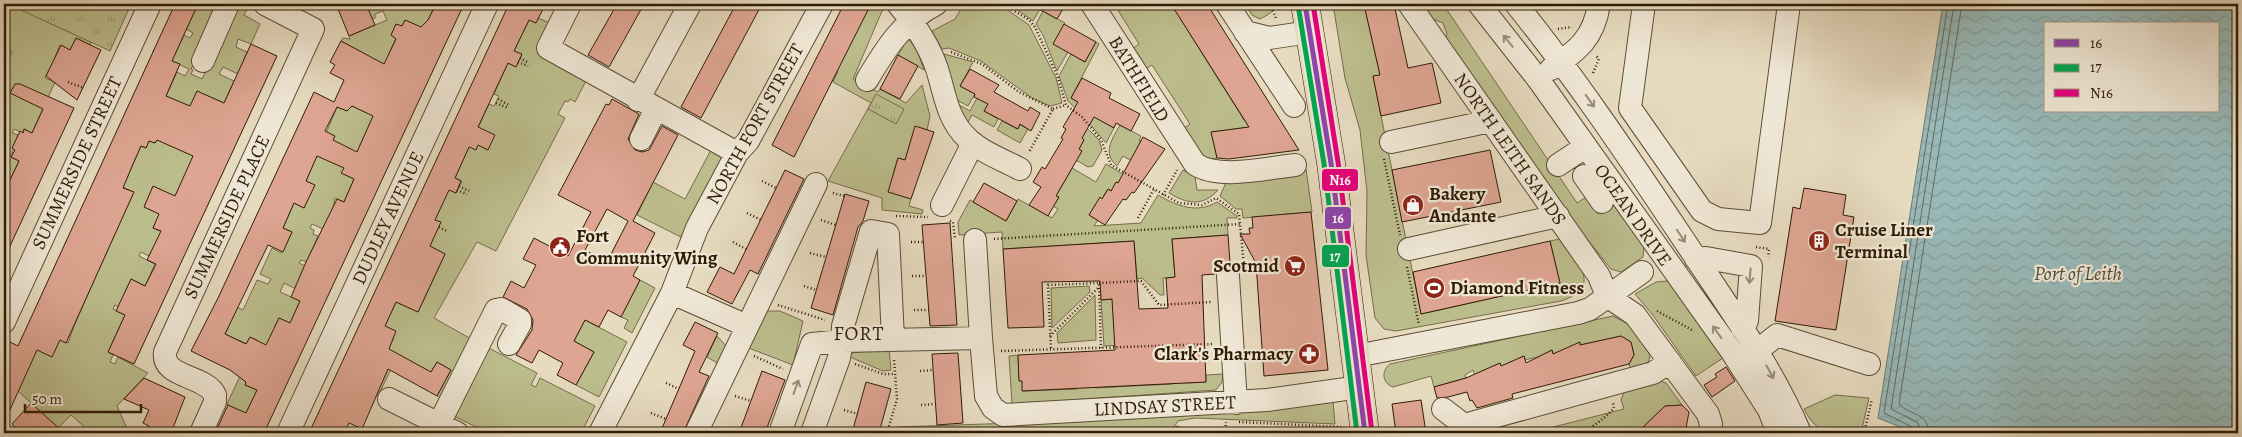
<svg xmlns="http://www.w3.org/2000/svg" width="2242" height="437" font-family="Alegreya,serif">
<defs>
<pattern id="forest-crowns" width="20" height="18" patternUnits="userSpaceOnUse" patternTransform="scale(1.25)"><rect width="20" height="18" fill="#bcbd8d"/><path d="M2 6a3 3 0 1 1 6 0M12 15a3 3 0 1 1 6 0" fill="none" stroke="#a2a278"/></pattern>
<pattern id="park-tufts" width="24" height="20" patternUnits="userSpaceOnUse" patternTransform="scale(1.25)"><rect width="24" height="20" fill="#bcbd8d"/><path d="M3 7l-1-3M5 7V3M7 7l1-3M15 17l-1-3M17 17v-4M19 17l1-3" fill="none" stroke="#a2a278"/></pattern>
<pattern id="water-waves" width="16" height="10" patternUnits="userSpaceOnUse" patternTransform="scale(1.25)"><rect width="16" height="10" fill="#98b9b8"/><path d="M0 5q4-4 8 0t8 0" fill="none" stroke="#839e9d"/></pattern>
</defs>
<rect width="100%" height="100%" fill="#e6dabf"/>
<filter id="stains"><feTurbulence type="fractalNoise" baseFrequency=".004" numOctaves="4"/><feColorMatrix values="0 0 0 0 .2 0 0 0 0 .09 0 0 0 0 .02 0 0 0 .5 -.17"/></filter>
<radialGradient id="worn" r=".72"><stop offset=".6" stop-color="#630" stop-opacity="0"/><stop offset="1" stop-color="#630" stop-opacity=".3"/></radialGradient>
<path fill="#bcbd8d" stroke="#766c49" d="M8 4H24L22 10 91 42 90 45 76 38 69 52 60 45 55 57 58 58 59 74 49 70 45 78 55 82 32 133 24 129 21 137V132L14 129 12 133 18 135 11 157 19 161 9 182 4 179V60L7 62 12 52 4 46V18L10 5Z
M198 4H219L191 69 193 70 191 74 202 79 237 4 247 9 244 15 260 24 251 44 238 39 236 47 247 52 238 74 223 67 219 74 234 81 224 103 205 95 210 145 155 224 153 228 169 235 159 255 151 252 149 256 141 252 139 256 155 264 145 286 131 279 128 311 115 305 113 309 125 315 108 352 113 355 110 362 115 364 118 357 148 373 117 406 126 426 119 433H91L71 415 58 428 18 391 36 349 61 337 63 341 68 343 74 326 133 192 123 187 141 146 146 148 148 143 131 132 155 143 175 100 166 96 177 72 185 76 189 69 153 52 154 49 173 58 184 35 190 38 193 33 186 29Z
M366 4 435 5 424 29 405 20 389 53V83L360 145C358 157 347 162 342 173L354 179 344 202 335 198 333 208 342 212 332 233 312 224 310 228 314 230 313 234 318 236 307 262 301 260 299 263 305 266 304 293 284 283 280 292 300 301 290 323 279 318 275 326 285 330 245 385 257 390 245 416 229 409 230 406 227 404 257 340 250 337 247 344 225 334 228 328 219 298 243 310 257 280 268 284 271 279 260 274 272 248 281 253 284 247 280 234 289 238 292 232 283 228 294 203 304 208 314 185 306 181 337 107 347 111 352 106 363 111 365 54 341 41 343 38 350 39 349 36 387 20 383 11 375 14V18L372 19Z
M870 4H885L853 79 878 92 880 89 906 103 922 85 930 116 927 130 915 127 905 160 898 158 893 174 911 199 909 206 923 210 922 214 882 210V198L828 181 871 103 833 82 838 71 816 59 817 57 838 67Z
M977 4H999L1029 25 1056 78 1062 103 1050 106 1032 98 981 61 949 48 942 49 932 31 955 19 961 9Z
M1009 4H1030L1040 9 1033 21Z
M1114 4H1171L1244 120H1246L1251 127 1212 132 1217 158 1207 160 1178 132 1190 124 1152 65 1141 72 1128 52 1139 44Z
M1333 4H1364L1380 75 1373 76 1421 314 1560 283 1550 241 1560 239C1577 262 1604 287 1561 301L1396 331 1384 329 1375 318 1366 255 1367 191 1360 130 1345 78Z
M1421 4H1443L1577 203 1586 197 1598 214 1613 204 1644 246 1643 257 1621 272 1611 269 1570 218 1445 41 1447 34 1443 23 1426 16Z
M1043 11 1065 23 1054 44 1068 52 1057 71 1043 35 1036 24Z
M538 18 552 24 538 53 587 79 575 102 570 99 568 102 565 101 558 114 565 118 496 251 477 242 434 318 473 340 443 399 437 396 451 370 437 362 431 372 392 367 378 396 356 385 384 377 387 371 380 336 392 342 394 338 385 326 396 302 418 312 445 254 424 243 441 222 435 220 449 189 456 193 462 181 455 178 469 147 478 145 488 150 478 128 489 104 494 106 499 96 494 94 508 63 515 66 521 54 514 51 529 20Z
M908 38 917 50 924 70 898 55Z
M1096 42 1099 44 1071 98 1085 107 1075 108 1068 101 1059 76 1071 54 1085 62Z
M944 54 973 62 960 86 975 94 968 106 955 99Z
M977 98 988 104 984 111 998 119 994 127 972 115 965 127 954 102 970 111Z
M1103 110 1098 119 1114 128 1106 143 1083 116Z
M1002 121 1017 129 1020 125 1028 129 1020 143 997 130Z
M1120 125 1141 136 1139 141 1141 142 1134 162 1123 156 1117 166C1102 153 1112 139 1120 125Z
M1087 128 1099 140 1102 150 1093 166 1088 167 1076 160 1081 151 1079 149 1084 140 1082 138Z
M713 146 725 152 681 237 637 215 653 182 685 199Z
M1106 164 1124 175 1111 191 1108 189 1102 199 1100 198 1089 215 1098 220 1094 226 1141 223 1158 195C1177 206 1197 214 1217 202L1237 216V218H1227L1228 235 1172 239 1174 267H1178L1179 277 1163 278 1164 295H1160L1142 278 1137 279 1134 241 1003 249 1002 232 959 235 958 222 970 200 1006 221 1018 199 1052 218 1058 209 1053 206 1059 198 1056 196 1072 168 1096 182Z
M1306 169 1312 212 1243 218 1242 209H1236L1220 196 1225 185V175Z
M1183 170 1195 177 1197 190H1218C1203 207 1187 204 1169 193Z
M640 280 655 288 632 333 624 328 628 320 621 317Z
M1667 281 1679 289 1726 356 1696 376 1652 314 1635 294 1656 282Z
M1089 286 1090 292 1052 328 1051 288Z
M1095 295 1096 340 1058 343 1057 333Z
M1118 299C1111 316 1112 329 1121 345L1104 346 1101 300Z
M764 311H780L803 321 793 365 746 347Z
M1613 316 1630 325 1650 355 1648 363 1631 371 1629 364 1634 355 1631 342 1621 336 1580 345V343L1553 354 1552 350 1541 356 1525 360 1524 356 1501 367 1500 363 1491 367V369L1475 376 1473 370 1465 375 1466 378 1434 387 1431 376 1393 387C1382 383 1381 371 1390 364Z
M585 320 627 342 599 397 576 385 594 352 574 341Z
M717 336 727 347 719 364 707 357Z
M481 344 537 373 531 385 536 387 540 378 595 406 581 433H488L446 412Z
M889 349 891 370 883 371 850 357 851 353Z
M1170 349 1186 383 1206 382V375L1223 374 1222 382 1216 390 1012 404 1009 356 1018 355 1019 380 1022 381 1023 391 1077 389 1075 352 1095 388 1172 384Z
M1659 381 1666 383 1682 405 1665 406 1637 433H1530L1624 409 1621 400 1624 392Z
M1835 395 1869 398 1861 433C1830 433 1819 437 1804 409Z
M1333 402 1335 424 1195 418 1178 421 1170 433 1131 431 895 433 897 427 1104 420Z"/>
<path fill="url(#forest-crowns)" stroke="#766c49" d="M1245 4H1276C1275 12 1267 15 1260 19L1252 15Z"/>
<path fill="url(#park-tufts)" stroke="#766c49" d="M24 4H131L110 51 21 10Z
M876 94 904 109 896 124 868 109Z"/>
<path fill="url(#water-waves)" stroke="#6e7a70" fill-rule="evenodd" d="M1943 4H2238V433H1915L1878 418ZM2046 24H2218V111H2046Z"/>
<g fill="none" stroke-linecap="round" stroke-linejoin="round">
<path stroke="#646a5e" stroke-width="1" d="M1915 433 1912 427 1884 413 1948 4
M1922 433 1917 422 1891 409 1954 4
M1929 433C1928 412 1910 416 1899 404L1962 4"/>
</g>
<path fill="#dea592" stroke="#2f1c05" fill-rule="evenodd" d="M175 4H198L172 61 180 64 166 96 190 106 197 91 224 103 251 44 277 56 134 364 108 352 125 315 116 311 131 279 145 286 156 264 147 260 161 231 153 228 159 214 144 207 153 186 175 196 193 156 157 140 155 143 149 141 146 148 141 146 133 164 123 188 134 192 66 343 60 340 52 357 37 350 4 423V355L10 342 18 346Z
M336 4H366L375 25 349 36Z
M436 4H464L264 433H215L228 405 246 413 257 390 245 385 246 382 230 370 191 351 218 298 314 92 334 102 344 80 330 73 335 65 330 62 341 41 384 64 396 39 391 35 396 24 402 26 405 20 421 27 428 20ZM352 106 373 116 357 152 333 140 335 136 325 131 337 107 347 111ZM317 156 344 168 341 173 354 179 344 202 337 199 306 262 291 297 300 301 290 323 279 318 266 345 250 337 246 344 225 334 268 245 283 252 292 232 283 228 294 203 304 208 315 185 306 181Z
M509 4H532L543 9 536 23 529 20 514 51 522 54 516 67 508 63 478 127 495 135 488 150 478 145 476 150 469 147 455 178 461 181 456 193 449 190 435 220 441 222 430 246 445 254 418 312 396 302 385 326 396 331 389 349 431 372 437 362 451 370 437 396 388 369 362 429 349 423 344 433H309Z
M617 4H644L609 67 588 55Z
M736 4H762L701 118 681 107Z
M844 4H871L794 157 772 145Z
M1030 4H1066L1057 19Z
M1171 4H1207L1299 150 1229 159 1217 158 1211 132 1249 127Z
M1394 4 1408 68 1432 63 1441 103 1381 116 1373 76 1380 75 1365 9Z
M1064 24 1096 42 1085 62 1053 44Z
M76 38 101 50 77 100 46 76 61 45 70 50Z
M898 55 918 66 900 99 880 89Z
M970 69 999 85 994 92 1028 111 1030 107 1040 113 1031 131 1020 124 1018 129 984 111 988 104 974 97 975 94 960 86Z
M1082 78 1111 93 1109 98 1140 114 1131 131 1116 123 1114 128 1094 117 1082 138 1084 140 1079 149 1082 151 1056 196 1059 197 1048 216 1029 205 1041 187 1033 182 1042 167 1045 169 1063 139 1061 138 1066 129 1063 127 1078 102 1071 98Z
M15 84H20L74 108 4 259V179L9 182 19 161 11 157 15 150 12 148 20 131 23 133 24 129 32 133 43 109 10 93Z
M612 99 639 114 628 139 635 150 642 152 649 150 662 126 678 135 633 221 655 233 633 276 640 280 621 317 608 310 599 327 585 320 574 341 594 352 576 385 557 375 563 363 539 350 532 363 516 355 532 330 533 320 527 309 503 297 511 281 524 288 536 265 523 259 534 238 568 256 591 212 558 195 606 104 609 105ZM607 209 628 221 607 262 585 250Z
M915 126 934 132 911 199 888 192 898 158 905 160Z
M1143 137 1165 149 1134 193 1132 192 1126 200 1123 199 1105 225 1089 215 1100 197 1102 199 1108 189 1111 191 1116 182 1118 183Z
M1490 150 1501 202 1402 222 1392 170Z
M785 170 804 179 758 274 750 270 732 304 707 292 720 267 734 274Z
M984 183 1017 201 1006 221 973 202Z
M1804 188 1846 195 1843 215 1854 217 1836 330 1775 321 1793 207 1800 209Z
M845 194 869 201 863 221 858 227 833 315 811 308Z
M1311 212 1328 370 1264 376 1256 263 1240 234H1250L1249 228H1253L1252 217Z
M950 223 957 325 930 326 922 225Z
M1228 235 1230 263 1220 265 1215 274 1202 275 1206 382 1022 391V381H1019L1018 355 1115 350 1112 299 1101 300 1100 281 1042 282 1044 327 1008 328 1003 249 1134 241 1139 309 1168 308 1166 278 1175 277 1172 239Z
M1550 241 1560 283 1421 314 1413 272Z
M695 322 718 333 699 372 709 376 683 433H660L695 351 683 345Z
M1621 336 1631 342 1634 355 1629 364 1512 394 1513 398 1477 408 1472 400 1470 401 1467 392 1448 397 1437 398 1434 387 1466 378 1500 363 1501 366 1524 356 1526 363 1552 350 1553 354 1580 342V345Z
M958 353 963 423 937 425 932 354Z
M1726 367 1735 381 1712 397 1704 385 1717 377 1715 374Z
M762 371 785 380 765 433H739Z
M144 378 185 397 171 433H146L149 426 143 423 149 410 124 399Z
M866 382 891 389 879 433H852Z
M1421 400 1426 433H1396L1392 404Z
M31 403 64 433H21L12 424Z
M1682 405 1689 412 1686 428 1681 433H1637L1665 406Z"/>
<g fill="none" stroke-linecap="round" stroke-linejoin="round">
<g stroke="#5d4c34" stroke-width="24">
<path id="minor" d="M570 4 548 48 737 153
M898 4C914 23 929 45 937 69 945 94 947 119 967 138 981 152 1003 160 1020 169
M1092 4 1195 164C1219 180 1266 168 1295 165
M1227 4 1294 106
M1409 4 1599 276 1607 296
M1479 4 1538 79 1732 352 1769 410 1778 433
M1516 4C1582 86 1639 173 1698 261 1735 317 1774 371 1800 433
M1644 4 1630 108 1702 211 1718 219 1760 223 1789 4
M1245 32 1269 38 1310 32
M203 61 228 4
M1551 69C1578 50 1594 38 1599 4
M867 80C886 48 903 21 936 4
M638 100 690 4
M641 139 656 109
M1391 142 1491 121
M1558 165 1585 147
M1584 176 1602 202
M942 205 973 143
M975 240 981 338 986 396 993 408 1003 415 1267 400 1360 387
M1409 249 1558 216
M1696 259 1706 258 1751 266 1747 321 1742 328
M1228 276 1236 403
M672 293 747 326
M1607 296 1635 315 1708 414 1711 424 1710 433
M4 322 150 4
M893 339 888 234 871 231 843 326 842 341 981 338
M1757 351 1777 335 1869 364
M1356 356 1578 313 1590 309 1642 272
M389 399 457 433
M1443 409 1464 425 1653 373 1670 362
M439 424 496 310 501 309 520 320V324L509 344
M201 433 215 402V395C206 375 161 378 165 352L313 29 265 4
M288 433 487 4
M600 433 672 293 697 228 737 153 748 141 822 4
M696 433 816 184
M780 433 812 344 842 341 839 358 812 433"/>
</g>
<g stroke="#2f1c05" stroke-width="29">
<path id="major" d="M1305 4 1331 163 1365 433"/>
</g>
<path stroke="#2f1c05" stroke-width="2.5" stroke-dasharray="1 2.5" stroke-linecap="butt" d="M1003 4 1029 20 1035 27 1057 75 1066 105 1082 117 1101 140 1111 165 1179 203 1202 205 1216 198 1239 214 1244 266
M1270 4 1276 18
M1558 29 1572 27
M951 52 982 64 1019 92 1053 109 1029 152
M520 58 529 63
M518 62 528 66
M1593 73 1599 59 1596 56
M68 82 84 88
M498 99 509 105
M496 103 508 108
M1053 109 1066 105
M1384 159 1400 235
M762 181 776 188
M459 186 469 191
M457 190 467 194
M833 193 844 196
M1163 195 1177 170
M747 213 761 220
M896 216 928 217
M1138 218 1154 189
M821 220 836 225
M950 221 953 222 955 239
M439 227 447 231
M994 239 1240 224
M733 242 746 249
M911 242H924
M1756 247 1769 249 1768 257
M810 253 826 257
M1407 267 1419 325
M912 276H926
M1099 283 1141 281 1159 305 1211 302
M804 286 816 290
M778 305 825 320
M914 310H929
M1657 311 1694 331
M1050 336 1099 287
M1051 348 1048 285 1099 283 1101 348
M1001 351 1213 344
M754 356 783 369
M855 364 883 374H894
M920 371 933 370
M666 383 679 389
M735 396 751 401
M921 405 935 404
M844 410 858 414
M651 413 666 419
M1239 422 1343 427
M724 429 736 433
M887 433 897 399 894 359
M1174 433 1179 424
M1225 433 1226 422
M1585 433C1594 424 1605 419 1614 408L1613 403
M1864 433 1872 399"/>
<use href="#minor" stroke="#efe7d5" stroke-width="22"/>
<use href="#major" stroke="#e6dabf" stroke-width="28"/>
<g stroke="#efe7d5" stroke-width="9">
<path id="bus-1" d="M1305 4 1331 163 1365 433"/>
</g>
<g stroke="#efe7d5" stroke-width="9">
<path id="bus-2" d="M1298 5 1324 164 1357 433"/>
</g>
<g stroke="#efe7d5" stroke-width="9">
<path id="bus-3" d="M1313 4 1338 162 1372 432"/>
</g>
<use href="#bus-1" stroke="#8e44ad" stroke-width="5"/>
<use href="#bus-2" stroke="#00a651" stroke-width="5"/>
<use href="#bus-3" stroke="#e5007d" stroke-width="5"/>
</g>
<defs><path id="oneway-shaft" d="M-6 0H5M1.5-3L5.5 0L1.5 3" fill="none" stroke-width="1.6" stroke-linecap="round" stroke-linejoin="round" transform="scale(1.25)"/></defs>
<g stroke="#998c77">
<use href="#oneway-shaft" transform="translate(1508 41) rotate(-129)"/>
<use href="#oneway-shaft" transform="translate(1590 101) rotate(55)"/>
<use href="#oneway-shaft" transform="translate(1681 236) rotate(57)"/>
<use href="#oneway-shaft" transform="translate(1750 276) rotate(95)"/>
<use href="#oneway-shaft" transform="translate(1717 332) rotate(-126)"/>
<use href="#oneway-shaft" transform="translate(1770 372) rotate(61)"/>
<use href="#oneway-shaft" transform="translate(796 387) rotate(-70)"/>
</g>
<defs>
<g id="shop-disc" transform="scale(1.125)"><circle r="9.5" fill="#8f2418" stroke="#efe7d5"/><path d="M-5-2.5h2.3a2.7 3.5 0 0 1 5.4 0H5L5.5 6h-11ZM-1.5-2.5h3a1.5 2.3 0 0 0-3 0Z" fill="#fff"/></g>
<g id="building-disc" transform="scale(1.125)"><circle r="9.5" fill="#8f2418" stroke="#efe7d5"/><path d="M-4-6H4V6H1V3H-1V6H-4ZM-2.5-4.3h1.7v1.8h-1.7ZM.8-4.3h1.7v1.8H.8ZM-2.5-1h1.7V.8h-1.7ZM.8-1h1.7V.8H.8Z" fill="#fff"/></g>
<g id="civic-disc" transform="scale(1.125)"><circle r="9.5" fill="#8f2418" stroke="#efe7d5"/><path d="M-.6-6.5H3V-4.5H.6V-3L4-1V1h2V6H-6V1h2V-1L-.6-3ZM-1.2 2.5V6h2.4V2.5Z" fill="#fff"/></g>
<g id="supermarket-disc" transform="scale(1.125)"><circle r="9.5" fill="#8f2418" stroke="#efe7d5"/><path d="M-6-5.5h2.5l.6 2H6L4.5 2H-2.5L-4.4-4H-6ZM-1.5 3.2a1.3 1.3 0 1 0 .1 0ZM3 3.2a1.3 1.3 0 1 0 .1 0Z" fill="#fff"/></g>
<g id="stadium-disc" transform="scale(1.125)"><circle r="9.5" fill="#8f2418" stroke="#efe7d5"/><path d="M0-5a6.5 5 0 1 0 0 10a6.5 5 0 1 0 0-10ZM-3.5-1.8h7v3.6h-7Z" fill="#fff"/></g>
<g id="pharmacy-disc" transform="scale(1.125)"><circle r="9.5" fill="#8f2418" stroke="#efe7d5"/><path d="M-2-6h4v4h4v4h-4v4h-4v-4h-4v-4h4Z" fill="#fff"/></g>
</defs>
<g fill-rule="evenodd">
<use href="#shop-disc" x="1413" y="205"/>
<use href="#building-disc" x="1819" y="241"/>
<use href="#civic-disc" x="560" y="247"/>
<use href="#supermarket-disc" x="1295" y="266"/>
<use href="#stadium-disc" x="1434" y="288"/>
<use href="#pharmacy-disc" x="1309" y="354"/>
</g>
<g text-anchor="middle" dominant-baseline="central" stroke-width="4.5" stroke-linejoin="round" paint-order="stroke">
<g font-size="19" fill="#2f1c05" stroke="#efe7d5">
<text transform="translate(1139 79) rotate(58)">BATHFIELD</text>
<text transform="translate(755 124) rotate(-61)">NORTH FORT STREET</text>
<text transform="translate(1510 149) rotate(55)">NORTH LEITH SANDS</text>
<text transform="translate(77 163) rotate(-65)">SUMMERSIDE STREET</text>
<text transform="translate(1633 215) rotate(55)">OCEAN DRIVE</text>
<text transform="translate(227 217) rotate(-65)">SUMMERSIDE PLACE</text>
<text transform="translate(388 218) rotate(-65)">DUDLEY AVENUE</text>
<text transform="translate(1165 406) rotate(-3)">LINDSAY STREET</text>
</g>
<g font-size="19" font-weight="bold" fill="#2f1c05" stroke="#efe7d5" text-anchor="start">
<text x="1429" y="194">Bakery<tspan x="1429" dy="22">Andante</tspan></text>
<text x="1835" y="230">Cruise Liner<tspan x="1835" dy="22">Terminal</tspan></text>
<text x="576" y="236">Fort<tspan x="576" dy="22">Community Wing</tspan></text>
<text x="1279" y="266" text-anchor="end">Scotmid</text>
<text x="1450" y="288">Diamond Fitness</text>
<text x="1293" y="354" text-anchor="end">Clark's Pharmacy</text>
</g>
<g font-size="20" font-style="italic" fill="#4e4b3b" stroke="#efe7d5">
<text x="2078" y="273">Port of Leith</text>
</g>
<g font-size="20" letter-spacing="1" fill="#2f1c05" stroke="#efe7d5">
<text x="859" y="333">FORT</text>
</g>
</g>
<g stroke="#efe7d5" stroke-width="2">
<rect x="1321" y="168" width="38" height="24" rx="5" fill="#e5007d"/>
<rect x="1324" y="206" width="28" height="24" rx="5" fill="#8e44ad"/>
<rect x="1321" y="244" width="29" height="24" rx="5" fill="#00a651"/>
</g>
<g font-size="14" text-anchor="middle" font-weight="bold" fill="#fff">
<text x="1340" y="185">N16</text>
<text x="1338" y="223">16</text>
<text x="1335" y="261">17</text>
</g>
<rect width="2242" height="437" fill="none" stroke="#e6dabf" stroke-width="20"/>
<rect x="5" y="5" width="2232" height="427" fill="none" stroke="#2f1c05" stroke-width="2.5"/>
<rect x="10" y="10" width="2222" height="417" fill="none" stroke="#2f1c05"/>
<rect x="2044" y="22" width="175" height="90" fill="#efe7d5" stroke="#a29682"/>
<rect x="2054" y="39" width="25" height="8" fill="#8e44ad" stroke="#a29682"/>
<text x="2090" y="48" font-size="15" fill="#2f1c05">16</text>
<rect x="2054" y="64" width="25" height="8" fill="#00a651" stroke="#a29682"/>
<text x="2090" y="72" font-size="15" fill="#2f1c05">17</text>
<rect x="2054" y="89" width="25" height="8" fill="#e5007d" stroke="#a29682"/>
<text x="2090" y="98" font-size="15" fill="#2f1c05">N16</text>
<path d="M25 404v8h116v-8" fill="none" stroke="#2f1c05" stroke-width="2.5"/>
<text x="32" y="404" font-size="15" fill="#2f1c05" stroke="#efe7d5" stroke-width="4" paint-order="stroke">50 m</text>
<rect width="100%" height="100%" filter="url(#stains)"/>
<rect width="100%" height="100%" fill="url(#worn)"/>
</svg>
